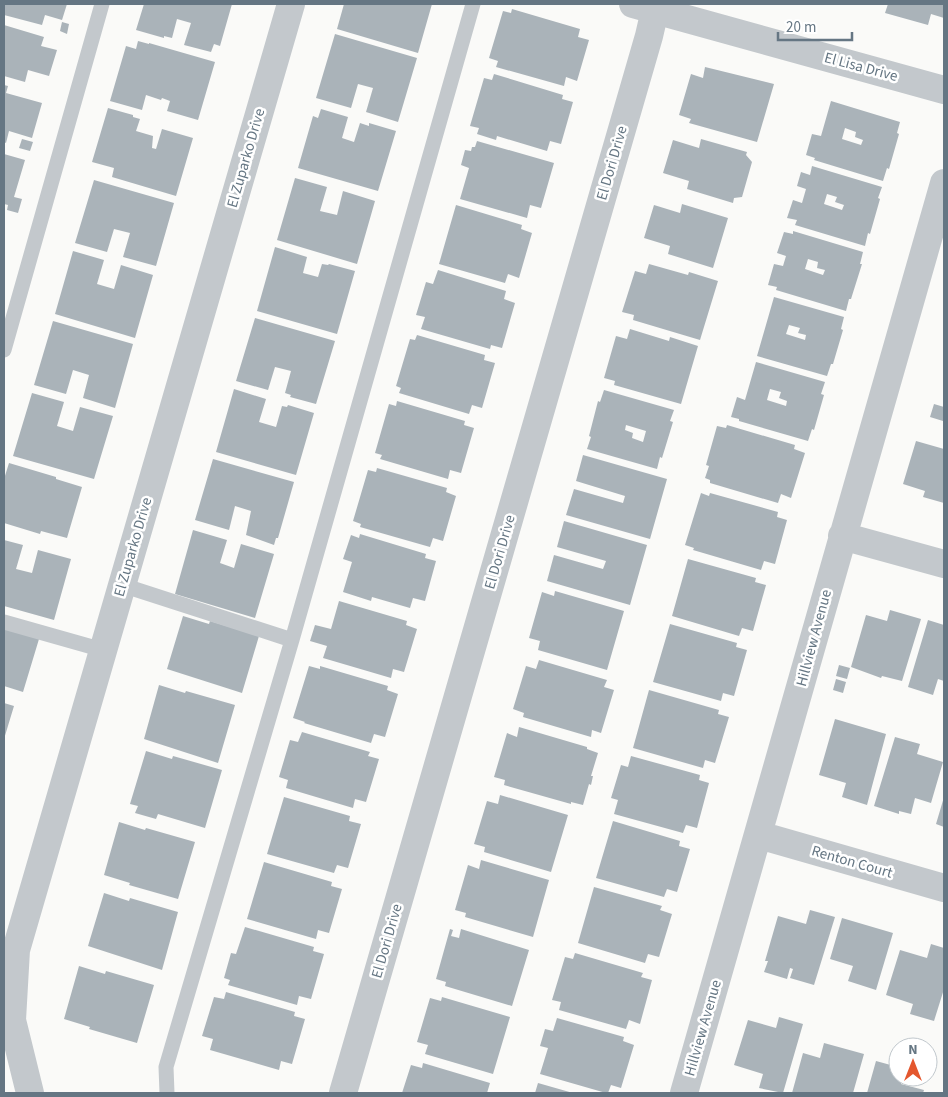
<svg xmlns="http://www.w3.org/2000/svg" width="948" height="1097" font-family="'Source Sans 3',sans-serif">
<rect width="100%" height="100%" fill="#fafaf8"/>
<path fill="#aab3b9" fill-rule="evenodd" d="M4 4H67L62 20 45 15 42 25 4 15Z
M144 4H232L220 46 214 44 211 52 184 45 191 23 177 19 172 38 164 36V38L136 30Z
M344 4H432L418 53 337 29Z
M888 4H944V18L931 14 928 25 885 13Z
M512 9 580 29 578 37 589 40 577 81 566 77 564 86 496 67 498 61 489 58 503 11 511 13Z
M62 22 69 24 67 34 60 31Z
M4 25 44 37 41 46 57 50 49 76 28 70 25 82 4 76Z
M335 34 417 58 398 122 366 112 373 88 358 84 351 108 316 98Z
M138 41 149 44V43L215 62 198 120 167 111 170 101 162 98 161 100 146 95 142 110 110 101 126 46 136 49Z
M705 67 774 84 757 142 689 123 691 119 679 115 691 74 703 78Z
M494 74 563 95 562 99 573 102 561 144 550 141 547 151 497 136 496 140 477 134 479 128 470 126 484 78 492 80Z
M4 85 8 86 6 93 42 103 32 138 9 131 6 143 4 142Z
M831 101 900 122 897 133 899 134 889 169 887 168 883 181 814 160 815 158 806 155 812 134 821 136ZM845 128 856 132 855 137 863 140 861 145 842 139Z
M108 108 133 115V117L140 119 136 131 153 136 152 148 156 149 162 129 193 138 176 196 112 177 114 168 92 162Z
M321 109 348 117 342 138 354 142 360 123 369 126V123L396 131 378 191 298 168 313 116 318 118Z
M22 139 33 142 30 151 19 148Z
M701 139 747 152 746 155 752 162 742 197 734 198 733 203 687 189 689 181 663 173 673 140 699 148Z
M477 141 554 163 541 208 530 205 527 218 460 199 469 168 461 165 465 150 471 151 472 147H475Z
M4 154 25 160 14 197 22 199 18 213 7 210 8 205 4 204Z
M812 166 882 187 878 198 880 199 870 234 868 233 865 246 795 225 797 220 787 218 793 200 802 203 806 189 797 186 801 172 810 175ZM827 194 837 197 835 202 844 205 842 210 824 204Z
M295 178 327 187 320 211 337 215 343 191 375 201 357 264 277 240Z
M94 180 174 203 156 266 123 257 130 233 114 229 107 252 75 243Z
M682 204 728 218 713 268 668 254 670 246 644 238 654 205 680 213Z
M456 205 522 225 521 229 532 233 519 278 508 274 505 283 439 264Z
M793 231 863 252 860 264H862L851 299H849L846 311 776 290 777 287 768 285 774 264 783 266 786 256 777 253 784 232 793 234ZM808 259 818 262 817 268 825 270 823 275 805 269Z
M275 247 307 257 303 273 318 277 322 264 328 265 329 264 355 271 337 334 257 311Z
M73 251 104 260 97 284 114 289 121 265 153 275 135 338 55 314Z
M649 264 688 275 689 272 718 281 700 340 633 320 634 315 622 312 635 271 646 274Z
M438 270 506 291 504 299 515 303 502 348 491 345 490 349 421 329 425 317 416 315 426 282 433 284Z
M774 297 844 317 841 329 843 330 833 364H831L827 376 757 356ZM789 325 800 328 798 333 806 335 805 340 786 334Z
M255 318 335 341 316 404 290 397 291 395 285 393 291 371 275 367 268 390 236 381Z
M53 321 133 344 115 408 83 398 89 375 73 370 66 394 34 385Z
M630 329 669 341 670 337 698 346 681 404 614 385 615 381 604 378 616 336 627 339Z
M417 335 485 355 484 360 495 363 482 408 472 405 469 414 399 393 401 388 396 386 410 339 415 340Z
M756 362 825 382 821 394 824 395 814 430 812 429 808 441 739 421V419L731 417 737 397 745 400ZM770 389 781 392 779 398 787 401 786 406 767 400Z
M234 389 266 399 259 422 276 427 282 406 287 407 288 405 314 413 296 475 216 452Z
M604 390 674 410 670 421 673 422 662 458 660 457 657 469 587 449 591 437 589 436 598 401 600 402ZM626 425 646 431 643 442 632 438 633 433 625 430Z
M32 393 64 402 57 426 73 431 80 407 113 416 94 479 13 456Z
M397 401 465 421 464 425 474 428 461 473 450 470 448 479 380 459 382 455 375 453 389 404 396 406Z
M934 404 944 407 943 421 930 417Z
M727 425 795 445 794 449 805 453 791 498 781 494 778 503 710 483V480L705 478 709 466 706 465 717 426 726 428Z
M916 441 944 449V503L923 497 925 491 903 484Z
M583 455 667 479 650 539 566 515 574 489 623 503 625 496 576 481Z
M213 459 294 482 278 538H276L274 545 246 535 251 511 235 506 229 530 195 520Z
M9 463 56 477V479L82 487 67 538 41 531 40 534 4 523V479Z
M377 468 447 488 446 492 456 496 443 541 433 538 430 547 360 527 361 524 353 521 368 470 376 472Z
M701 493 709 496 710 493 778 512 777 517 787 520 775 564 764 561 761 570 693 550 694 548 685 545Z
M564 521 647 545 630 605 547 581 554 555 603 569 606 561 557 547Z
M193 530 227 540 220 563 234 568 241 544 274 554 255 618 175 594Z
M360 534 426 554 425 558 436 561 425 601 413 598 410 608 372 597 371 601 343 592 352 562 343 559 351 535 359 538Z
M4 540 23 545 16 569 32 573 38 550 71 559 54 620 4 606Z
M688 559 756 578 755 582 766 585 753 631 742 628 739 636 672 616Z
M555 591 624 611 607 670 538 650 540 641 529 638 542 592 554 596Z
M339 601 407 621 406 625 417 629 404 672 393 669 391 678 323 658 327 646 310 641 315 625 331 629Z
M890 610 921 619 902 681 882 676 881 678 851 667 866 615 887 621Z
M183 616 209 624 210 621 259 636 242 693 167 669Z
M928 620 944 625V681L938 679 933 695 908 687Z
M670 624 737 643 736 647 747 650 734 696 723 693 721 701 653 682Z
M4 627 39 639 23 692 4 686Z
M539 660 607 680 604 687 614 690 601 733 592 730 591 737 523 717 524 713 513 709 526 666 536 669Z
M839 665 850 668 847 679 836 676Z
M309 666 320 669V666L388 686 387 690 398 694 385 737 374 734 371 743 304 723 305 722 293 718Z
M836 679 846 682 843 693 833 690Z
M159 685 185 693 186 691 235 705 218 763 144 739Z
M649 690 719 710 718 714 729 717 715 763 705 760 703 768 633 748Z
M4 703 14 706 4 739Z
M835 719 886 734 867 805 842 797 846 783 819 775Z
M519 727 587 747V749L598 753 591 776H593L591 785 589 784 583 805 571 802V804L504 785 505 780 494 777 507 733 517 737Z
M302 732 370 752 368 756 379 759 366 802 355 799 353 808 286 788 288 780 279 777 290 740 298 742Z
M895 737 920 744 917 754 943 762 931 803 915 798 911 814 899 811V814L874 806Z
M146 751 172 759 173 756 222 770 205 828 158 814 156 819 135 813 138 806 130 804Z
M631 756 700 775 699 780 709 783 697 828 686 825 683 833 614 814 618 800 611 798 621 765 628 767Z
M500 795 568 815 551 872 484 852 485 847 474 844 487 801 498 804Z
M284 797 350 816 349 821 361 824 348 868 337 865 334 873 267 854Z
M944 797V827L936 824Z
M613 821 680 841 679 846 690 849 677 892 667 889 664 897 596 878Z
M119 822 145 830 146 828 195 842 178 899 129 885 130 883 104 875Z
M481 860 549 880 533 937 465 917 466 913 455 910 468 865 479 869Z
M264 862 332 882 331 886 342 889 329 933 318 930 316 939 247 919Z
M594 887 662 906 660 910 672 914 659 957 648 954 645 963 578 943Z
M104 893 129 901 130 898 178 912 162 970 88 946Z
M810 910 835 917 814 985 790 978 793 969 790 968 787 979 764 972 768 961H765L778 916 806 924Z
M842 918 893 933 876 990 848 981 853 966 830 959Z
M245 927 314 947 313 951 324 954 311 999 299 996 297 1005 228 985 230 980 224 978 231 953 236 954Z
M450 929 453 930 451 936 459 938 461 929 529 950 512 1006 445 986 446 982 436 979Z
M931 944 944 948V989L934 1021 910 1014 913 1004 886 995 900 950 927 958Z
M575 953 643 973 641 977 652 980 640 1024 629 1020 626 1029 559 1010 561 1002 552 1000 565 957 573 959Z
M79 966 105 974 106 971 154 985 137 1043 89 1029 90 1027 64 1019Z
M226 992 295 1012 294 1016 305 1019 292 1064 281 1061 279 1070 210 1050 213 1039 202 1036 214 997 224 999Z
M442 997 510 1017 493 1074 425 1054 428 1045 417 1042 430 998 441 1001Z
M779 1017 803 1024 783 1093 759 1088 763 1074 734 1065 748 1020 776 1028Z
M557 1018 624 1037 623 1041 634 1045 621 1088 611 1085 608 1093H606L540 1074 548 1048 540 1046 545 1029 553 1031Z
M824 1043 864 1054 853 1093H792L803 1053 820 1058Z
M876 1061 898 1067V1077H903L901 1084 924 1090 923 1093H867Z
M423 1063 490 1083 487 1093H402L411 1065 422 1068Z
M538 1083 573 1093H535Z"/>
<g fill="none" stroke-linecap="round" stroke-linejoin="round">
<path stroke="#c3c8cc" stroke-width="15" d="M4 350 102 4
M122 585 292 640
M4 622 103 650
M167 1093 166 1067 292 640 473 4"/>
<path stroke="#c3c8cc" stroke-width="28" d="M633 4 944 90
M842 536 944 564
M759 835 944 888
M30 1093 12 1020 16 950 291 4
M343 1093 649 36 655 10
M684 1093C773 790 857 486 944 183"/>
</g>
<g text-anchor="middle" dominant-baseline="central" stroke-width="5" stroke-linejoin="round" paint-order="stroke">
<g font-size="15" fill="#657683" stroke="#fff">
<text transform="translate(861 67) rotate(15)">El Lisa Drive</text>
<text transform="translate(246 158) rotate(-74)">El Zuparko Drive</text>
<text transform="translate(612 163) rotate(-74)">El Dori Drive</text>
<text transform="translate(133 547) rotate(-74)">El Zuparko Drive</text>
<text transform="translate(500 552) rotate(-74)">El Dori Drive</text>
<text transform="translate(814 638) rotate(-75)">Hillview Avenue</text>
<text transform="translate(852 862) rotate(16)">Renton Court</text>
<text transform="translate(387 941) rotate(-74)">El Dori Drive</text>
<text transform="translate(703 1028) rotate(-74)">Hillview Avenue</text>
</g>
</g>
<rect width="948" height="1097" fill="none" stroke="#657683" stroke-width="10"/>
<g transform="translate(913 1062)"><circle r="24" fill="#ffffff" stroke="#c1c8cd"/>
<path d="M0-4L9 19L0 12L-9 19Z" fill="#e4572e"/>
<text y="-8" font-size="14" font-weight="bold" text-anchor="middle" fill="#657683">N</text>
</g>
<path d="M778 32v8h74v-8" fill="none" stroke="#657683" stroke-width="2.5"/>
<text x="786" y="32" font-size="15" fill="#657683" stroke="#ffffff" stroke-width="4" paint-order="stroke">20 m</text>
</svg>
